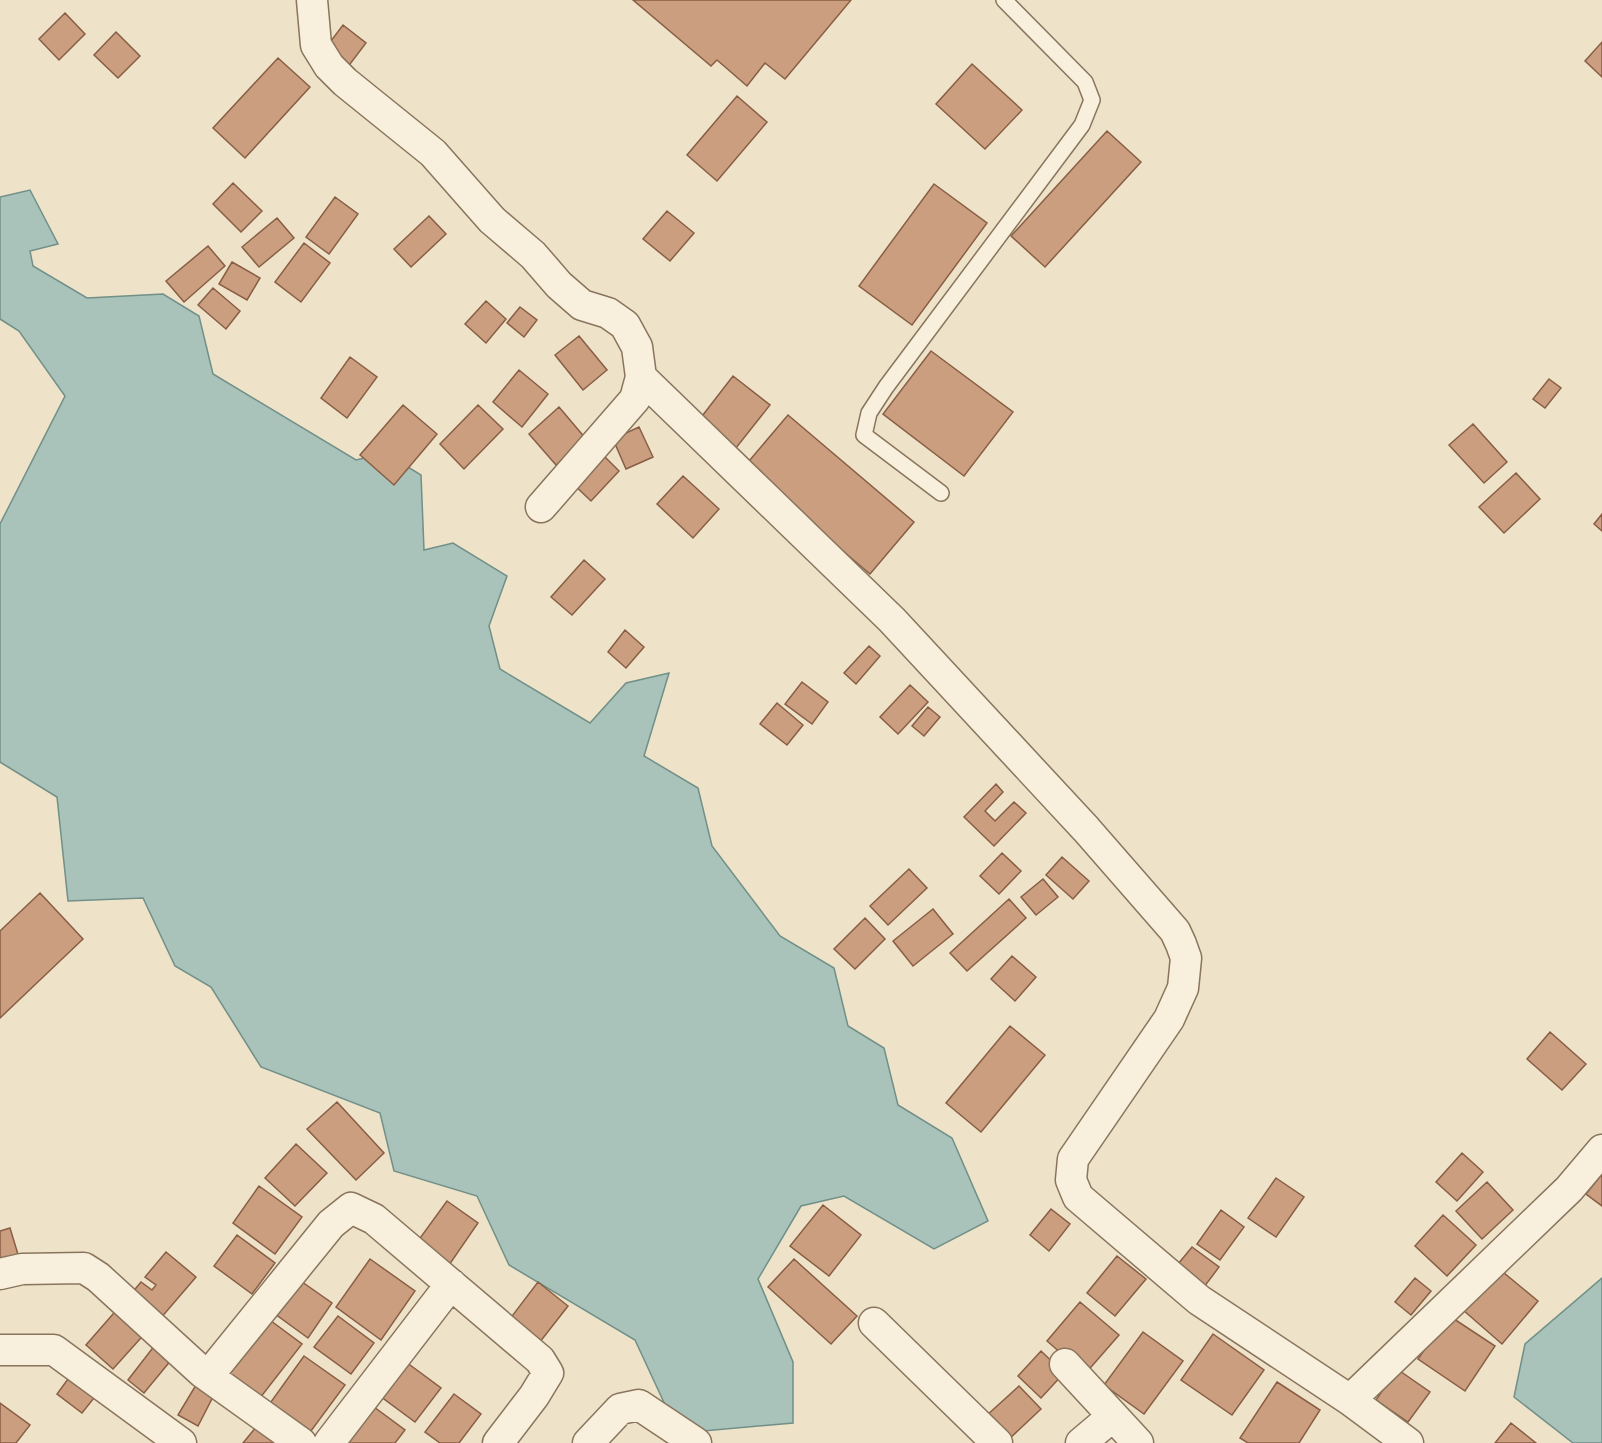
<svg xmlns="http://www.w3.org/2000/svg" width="1602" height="1443" font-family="'Libre Baskerville',serif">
<rect width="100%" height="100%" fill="#eee2c8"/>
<path fill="#a9c2ba" stroke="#709088" stroke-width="1.5" d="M30 190 58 244 30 251 33 266 87 298 163 294 199 316 213 374 356 460 385 453 421 475 424 550 453 543 507 576 489 626 500 669 590 723 626 683 669 673 644 756 698 788 712 846 780 936 834 968 848 1026 884 1048 898 1105 952 1138 988 1221 934 1249 844 1196 801 1206 758 1279 793 1362V1423L703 1431 667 1409 635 1340 509 1265 477 1196 394 1171 380 1113 261 1067 211 987 175 966 143 898 68 901 57 797 0 762V524L65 396 19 331 0 319V197Z
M1602 1278V1443H1573L1514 1397 1525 1344Z"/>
<path fill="#cb9e7f" stroke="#885e44" stroke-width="1.5" d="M633 0H851L785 79 765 63 747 86 717 60 711 66Z
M65 13 85 34 59 60 39 39Z
M343 25 366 43 347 68 324 50Z
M116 32 140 56 118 78 94 55Z
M1602 42V77L1585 61Z
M278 58 310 87 245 158 213 128Z
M972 64 1022 110 985 149 936 104Z
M737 96 767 122 717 181 687 155Z
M1107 131 1141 162 1045 267 1011 236Z
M233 183 262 211 241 232 213 204Z
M934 184 987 223 912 325 859 286Z
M335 197 358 214 329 254 306 237Z
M667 211 694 233 670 261 643 239Z
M429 216 446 234 411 267 394 249Z
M277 218 294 238 259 267 242 247Z
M304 243 330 263 301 302 275 282Z
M208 246 225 266 184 302 166 281Z
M232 262 260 278 247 300 219 284Z
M213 288 240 311 226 329 198 305Z
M486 301 506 319 486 343 465 324Z
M520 307 537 320 524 337 507 323Z
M579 336 607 370 583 390 555 355Z
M931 351 1013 412 964 476 883 414Z
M350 357 377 377 347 418 321 398Z
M519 370 548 394 522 427 493 402Z
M733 376 770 405 732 453 696 424Z
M1549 379 1561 388 1545 408 1533 399Z
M403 405 437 434 394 485 360 455Z
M478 405 503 429 464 469 440 444Z
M559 407 586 439 556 465 529 434Z
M788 415 914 522 870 574 744 467Z
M1473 424 1507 462 1484 483 1449 445Z
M639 427 653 457 626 469 613 439Z
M597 449 619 471 591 501 568 479Z
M1516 473 1540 499 1504 533 1479 507Z
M683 476 719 509 693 538 657 504Z
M1602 514V531L1594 524Z
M584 560 605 579 572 615 551 597Z
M625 630 644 647 626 668 608 652Z
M869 646 880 656 856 684 844 673Z
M802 682 828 702 812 724 785 704Z
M910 685 928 702 898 734 880 717Z
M777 703 803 725 787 745 760 724Z
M928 707 940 717 924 736 912 726Z
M996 784 1003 792 985 811 995 821 1014 802 1026 813 994 846 964 817Z
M1002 853 1021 871 999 894 980 876Z
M1062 857 1089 881 1073 899 1046 875Z
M909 869 927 888 888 925 870 906Z
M1043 879 1058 897 1036 915 1021 897Z
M40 893 83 939 0 1018V931Z
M1009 899 1026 918 967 971 950 953Z
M933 909 953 934 913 966 893 941Z
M865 918 885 939 855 969 834 949Z
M1012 956 1036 977 1015 1001 991 979Z
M1010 1026 1045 1055 981 1132 946 1103Z
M1550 1032 1586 1064 1562 1090 1527 1059Z
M337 1102 384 1153 356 1180 307 1129Z
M296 1144 327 1173 295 1206 265 1178Z
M1462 1153 1483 1172 1457 1201 1436 1182Z
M1602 1174V1206L1586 1194Z
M1276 1178 1304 1197 1276 1237 1248 1218Z
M1487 1182 1513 1210 1482 1239 1456 1211Z
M259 1186 302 1217 275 1254 233 1223Z
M447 1201 478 1223 447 1268 415 1245Z
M823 1205 861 1235 829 1276 790 1246Z
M1051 1209 1070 1224 1049 1251 1030 1235Z
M1221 1210 1244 1227 1220 1260 1197 1244Z
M1443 1215 1476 1245 1447 1276 1415 1246Z
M10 1228 20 1261 0 1267V1231Z
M237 1235 275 1263 252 1294 214 1266Z
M1192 1247 1219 1267 1201 1291 1174 1269Z
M166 1252 196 1277 160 1319 131 1294 141 1282 152 1290 156 1285 145 1277Z
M1117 1256 1146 1279 1115 1316 1087 1293Z
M370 1259 415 1291 381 1340 336 1307Z
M794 1259 857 1316 831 1344 768 1287Z
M1498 1268 1538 1301 1502 1344 1463 1310Z
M295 1277 332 1303 308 1338 271 1311Z
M1415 1278 1431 1291 1411 1315 1395 1302Z
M538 1282 568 1306 536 1347 506 1324Z
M1080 1302 1119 1335 1085 1374 1047 1341Z
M120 1306 148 1330 113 1369 86 1345Z
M263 1315 302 1344 260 1398 222 1370Z
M1448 1315 1495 1346 1465 1391 1418 1359Z
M338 1316 374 1343 351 1374 314 1347Z
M1143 1332 1183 1361 1144 1414 1104 1385Z
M1213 1334 1264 1370 1232 1415 1181 1380Z
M155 1345 172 1359 144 1393 128 1380Z
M1041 1351 1064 1373 1041 1398 1018 1376Z
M304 1356 345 1385 308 1435 268 1406Z
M406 1362 441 1388 415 1422 380 1396Z
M1397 1369 1430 1392 1408 1422 1376 1400Z
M68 1379 94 1398 82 1413 57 1394Z
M199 1380 217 1389 198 1426 178 1415Z
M1277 1382 1320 1410 1299 1443H1248L1240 1438Z
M1019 1386 1041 1409 1008 1440 986 1416Z
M454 1394 481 1414 459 1443H440L425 1432Z
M0 1403 30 1425 16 1443H0Z
M370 1404 405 1430 395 1443H341Z
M261 1421 284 1443H243Z
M1511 1423 1536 1443H1495Z"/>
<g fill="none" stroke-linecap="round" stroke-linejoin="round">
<g stroke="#89755e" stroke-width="18">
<path id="lane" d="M941 493 864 435 869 413 886 387 1082 125 1092 100 1085 82 1004 0"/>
</g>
<g stroke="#89755e" stroke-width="33">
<path id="street" d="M312 0 316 45 329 66 345 82 433 153 492 220 533 255 559 285 582 305 608 313 625 325 637 347 641 377 635 399 541 507
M641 377 892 620 1086 829 1175 931 1181 944 1186 958 1183 988 1169 1019 1073 1159 1071 1180 1078 1197 1199 1300 1350 1400 1569 1189 1602 1150
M0 1274 22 1269 84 1268 98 1277 202 1372 301 1443
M874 1323 997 1443
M0 1350H54L181 1443
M1065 1364 1138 1443
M208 1376 331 1224 351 1208 374 1219 540 1360 548 1373 534 1396 498 1443
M1350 1400 1408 1443
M329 1443 451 1284
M588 1443 620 1409 639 1405 696 1443
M1081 1443 1113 1416"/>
</g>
<use href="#lane" stroke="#f8efdc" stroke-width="15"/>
<use href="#street" stroke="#f8efdc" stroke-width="30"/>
</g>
</svg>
